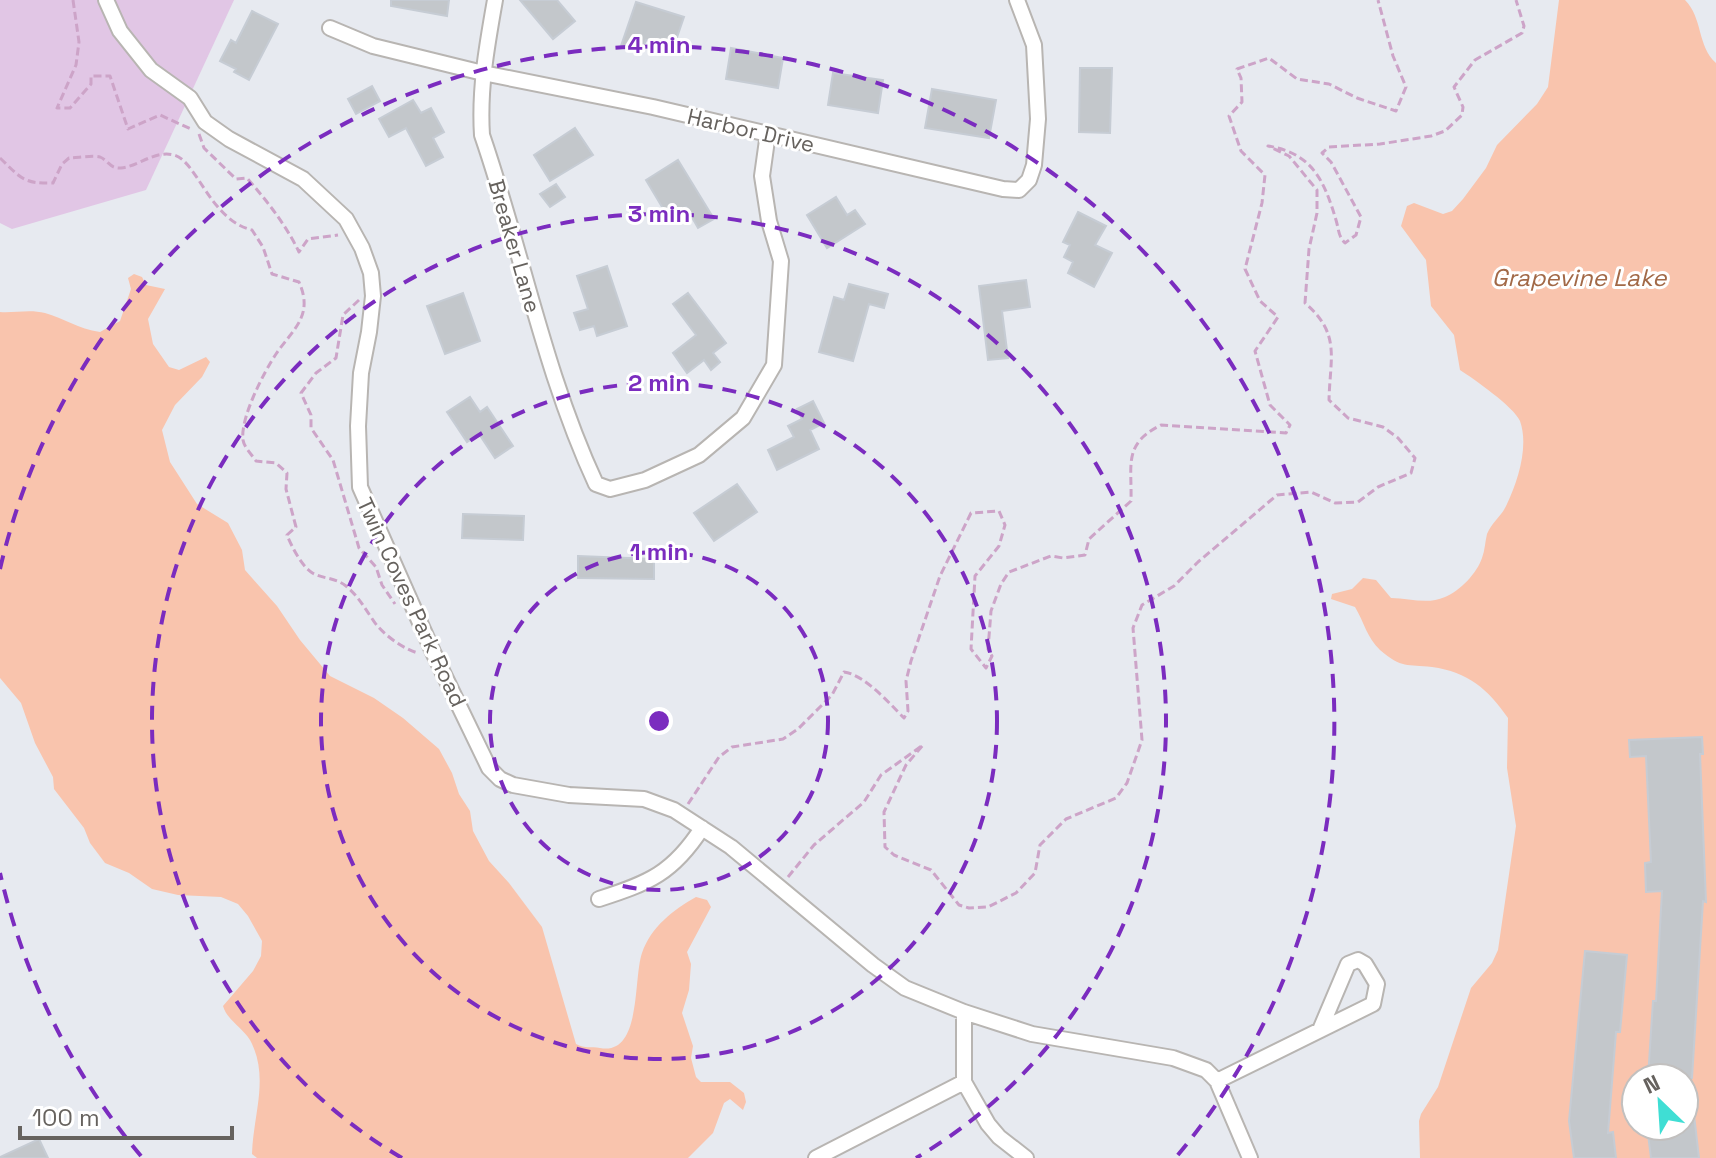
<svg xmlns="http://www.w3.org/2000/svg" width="1716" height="1158" font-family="'Space Grotesk',sans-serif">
<rect width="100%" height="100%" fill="#e7eaf0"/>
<path fill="#e1c6e5" d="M0 0H234L146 190 12 229 0 223Z"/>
<path fill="#f9c4ad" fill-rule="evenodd" d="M1559 0H1685C1703 18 1697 46 1716 63V1158H1420L1419 1121 1421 1114 1438 1087 1471 988 1492 963 1498 950 1516 826 1507 768 1508 718C1488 689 1468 672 1432 667 1407 664 1402 669 1380 650 1367 638 1364 622 1355 607L1331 599 1332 594 1352 589 1363 578 1376 580 1391 598C1410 598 1427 605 1445 597 1460 591 1477 573 1482 558 1485 550 1485 542 1487 534 1492 522 1502 516 1507 504 1518 481 1529 446 1520 421 1514 407 1474 379 1460 370L1454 335 1431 306 1426 260 1401 226 1407 206 1414 203 1443 214 1452 211 1463 199 1486 168 1497 145 1537 104 1548 87ZM1636 1078H1684V1126H1636Z
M134 274 142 277 146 285 165 289 148 319 153 344 169 367 179 370 206 357 210 362 202 377 175 405 162 430 170 462 197 504 228 523 242 550 245 570 277 606 300 640 330 676 374 698 403 718 439 749 452 773 459 794 470 811 473 831 489 861 509 883 542 927 576 1044C585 1049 591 1046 600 1048 642 1056 633 979 642 953 651 927 673 910 696 897L707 900 711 907 687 952 691 964 689 990 682 1013 693 1046 691 1058 696 1077 701 1082H730L744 1093 746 1102 743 1110 730 1099 724 1103 713 1133 688 1158H257L252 1154C253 1115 270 1077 250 1040 242 1027 227 1020 223 1006L253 971 261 956 262 941 248 916 238 904 221 897 178 895 152 889 129 873 105 863 90 843 84 828 54 789 53 777 35 743 21 703 0 678V312C15 313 30 309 45 313 64 318 78 329 100 332L120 321 131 289 128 278Z"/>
<path fill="#c3c7cb" stroke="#c6ccd4" stroke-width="2" d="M391 0H449L447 16 391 6Z
M520 0H557L575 21 553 39Z
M636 2 684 17 673 49 646 40 641 53 621 46Z
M252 11 278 24 249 80 234 72 236 69 220 61 231 40 236 43Z
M731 48 783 58 778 88 726 79Z
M1080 68H1112L1110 133 1079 132Z
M833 73 883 80 878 113 828 105Z
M372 86 380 101 356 114 348 99Z
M932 89 996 100 989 138 925 128Z
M413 100 421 113 431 108 444 132 433 138 443 157 426 166 406 128 389 137 379 119Z
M575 128 593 155 550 181 534 155Z
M678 160 714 219 698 228 686 207 668 217 646 180Z
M556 184 565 197 550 207 540 194Z
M836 197 847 215 855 210 865 224 827 248 807 215Z
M1078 212 1106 226 1095 245 1112 253 1094 287 1068 273 1073 262 1064 257 1070 245 1063 242Z
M607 266 627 326 597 336 594 326 580 330 574 313 588 309 577 276Z
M1026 280 1030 307 1002 311 1008 358 988 360 979 286Z
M849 284 888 294 884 308 869 304 853 361 819 352 834 297 844 300Z
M463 293 480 341 445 354 427 306Z
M688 293 726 343 713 353 720 362 711 370 704 360 687 373 673 353 696 335 673 304Z
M470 397 480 412 487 407 513 446 495 458 479 434 467 442 447 412Z
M813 401 824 423 810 430 819 449 777 470 768 450 794 437 788 426 802 419 797 409Z
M737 484 757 512 714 541 694 513Z
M463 514 524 516 523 540 462 538Z
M578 556 654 559V579L578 578Z
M1702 737 1703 754H1700L1706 902 1703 901 1692 1078H1648L1653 1001H1656L1662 891 1646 892 1645 863 1651 862 1646 756 1630 757 1629 740Z
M1585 951 1627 955 1620 1032H1616L1608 1133 1613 1132 1616 1158H1574L1569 1121Z
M1694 1115 1699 1158H1651L1647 1126H1684V1116Z
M39 1139 48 1158H0V1157Z"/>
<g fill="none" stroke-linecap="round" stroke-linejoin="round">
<g stroke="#b8b5b2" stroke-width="18">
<path id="minor" d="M106 0 120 31 151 70 190 98 205 122 229 139 303 179 346 219 362 248 371 273 373 296 369 332 361 373 358 426 360 487 433 652 489 768 500 779 513 785 569 795 644 799 674 810 731 847 873 965 905 988 964 1012 1032 1034 1173 1058 1206 1070 1217 1081 1250 1158
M495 0C487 45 479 89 482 135 522 251 544 372 596 484L610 489 645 480 699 455 743 418 774 365 781 261 769 221 762 176 768 133
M330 28 373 46 483 73 653 107 1003 189 1019 190 1029 180 1034 165 1038 119 1034 45 1017 0
M599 899C649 883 673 873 702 828
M964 1012V1082L988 1124 999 1137 1026 1158
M1217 1081 1373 1004 1377 984 1365 964 1358 960 1348 964 1320 1030
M816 1158 964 1082"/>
</g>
<path stroke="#cda4c8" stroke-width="3" stroke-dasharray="8 4" stroke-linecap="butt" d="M73 0 79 42 76 65 57 108H70L91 84V76H110L128 129 160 115 193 130
M199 134 204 148 236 179 247 178C267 201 286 225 299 252L308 239 338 235
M0 158C21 178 23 184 53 183L62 164 69 158C77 158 92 155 100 157 109 161 110 169 121 168 139 166 155 150 174 155 197 161 210 220 252 230L263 247 272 274 299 282C314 316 293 329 276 354 264 372 240 418 243 440 244 447 252 455 256 461L276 463 287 473 286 489 296 527 287 535C292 547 301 565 311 572 321 579 335 577 346 586 358 596 364 607 373 620 381 633 403 649 418 653
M359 300 343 315 336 358 316 373 301 393 311 415V428L333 460 359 548 376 567 382 585 395 604
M688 804 719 757 732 747 783 739 798 729 832 695 844 672C865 675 889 703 904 718L908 711 906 681 911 661 940 576 971 513 999 511 1005 525 999 546 975 576 971 649 986 668 992 656 988 649 991 611 1001 584 1009 572 1051 556 1063 558 1085 555 1089 539 1131 501C1132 464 1123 444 1161 425L1286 433 1290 425 1270 405 1255 351 1278 317 1260 301 1245 269 1262 203 1265 175 1241 151 1229 116 1242 102 1241 78 1237 69 1269 58 1297 79 1329 84 1357 98 1396 111 1406 87 1393 56 1378 0
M788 877 814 845 864 802 881 775 923 745 906 765 884 812 885 847 894 855 931 870 959 905 969 908 988 907 1016 893 1035 873 1040 845 1066 819 1116 798 1127 783 1142 740 1133 628 1142 605 1174 586 1198 562 1277 495 1311 492 1335 503 1358 502 1378 487 1411 473 1415 458 1398 438 1383 427 1348 418 1329 400C1330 357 1341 334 1305 303L1309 249 1317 213V190L1289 156 1268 146C1312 153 1324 180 1336 220 1339 230 1338 236 1345 243L1356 235 1361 217 1331 162 1322 153 1329 147 1380 144 1431 136 1445 131 1462 115 1463 107 1454 87 1475 60 1522 33 1524 26 1516 0"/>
<use href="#minor" stroke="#fff" stroke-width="14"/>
</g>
<g fill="none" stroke="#7b2cbf" stroke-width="4" stroke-dasharray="14 10">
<circle cx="659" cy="721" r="169"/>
<circle cx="659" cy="721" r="338"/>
<path d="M402 1158A507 507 0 1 1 916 1158"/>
<path d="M141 1156A676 676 0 0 1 0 873M0 569A676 676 0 1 1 1177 1156"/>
</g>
<g text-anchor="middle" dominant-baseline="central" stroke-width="6" stroke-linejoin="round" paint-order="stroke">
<g font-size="22" fill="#66625e" stroke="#fff">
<text transform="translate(751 130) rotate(13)">Harbor Drive</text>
<text transform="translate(515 246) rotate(74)">Breaker Lane</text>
<text transform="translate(412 602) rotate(65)">Twin Coves Park Road</text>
</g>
<g font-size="24" font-style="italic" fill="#a26947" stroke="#fff">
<text x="1579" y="277">Grapevine Lake</text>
</g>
</g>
<circle cx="659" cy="721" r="12" fill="#7b2cbf" stroke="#fff" stroke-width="4"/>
<g font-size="24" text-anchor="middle" font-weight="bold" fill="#7b2cbf" stroke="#fff" stroke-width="6" stroke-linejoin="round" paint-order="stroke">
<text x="659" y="53">4 min</text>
<text x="659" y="222">3 min</text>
<text x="659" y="391">2 min</text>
<text x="659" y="560">1 min</text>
</g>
<g transform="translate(1660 1102) rotate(335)"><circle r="38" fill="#ffffff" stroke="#c2c0bf" stroke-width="2"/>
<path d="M0-6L14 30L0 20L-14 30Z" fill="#3fded4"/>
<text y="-12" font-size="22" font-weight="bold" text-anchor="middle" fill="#66625e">N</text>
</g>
<path d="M20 1126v12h212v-12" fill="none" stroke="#66625e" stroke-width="4"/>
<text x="32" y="1126" font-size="24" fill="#66625e" stroke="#ffffff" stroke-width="6" paint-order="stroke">100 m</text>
</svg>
